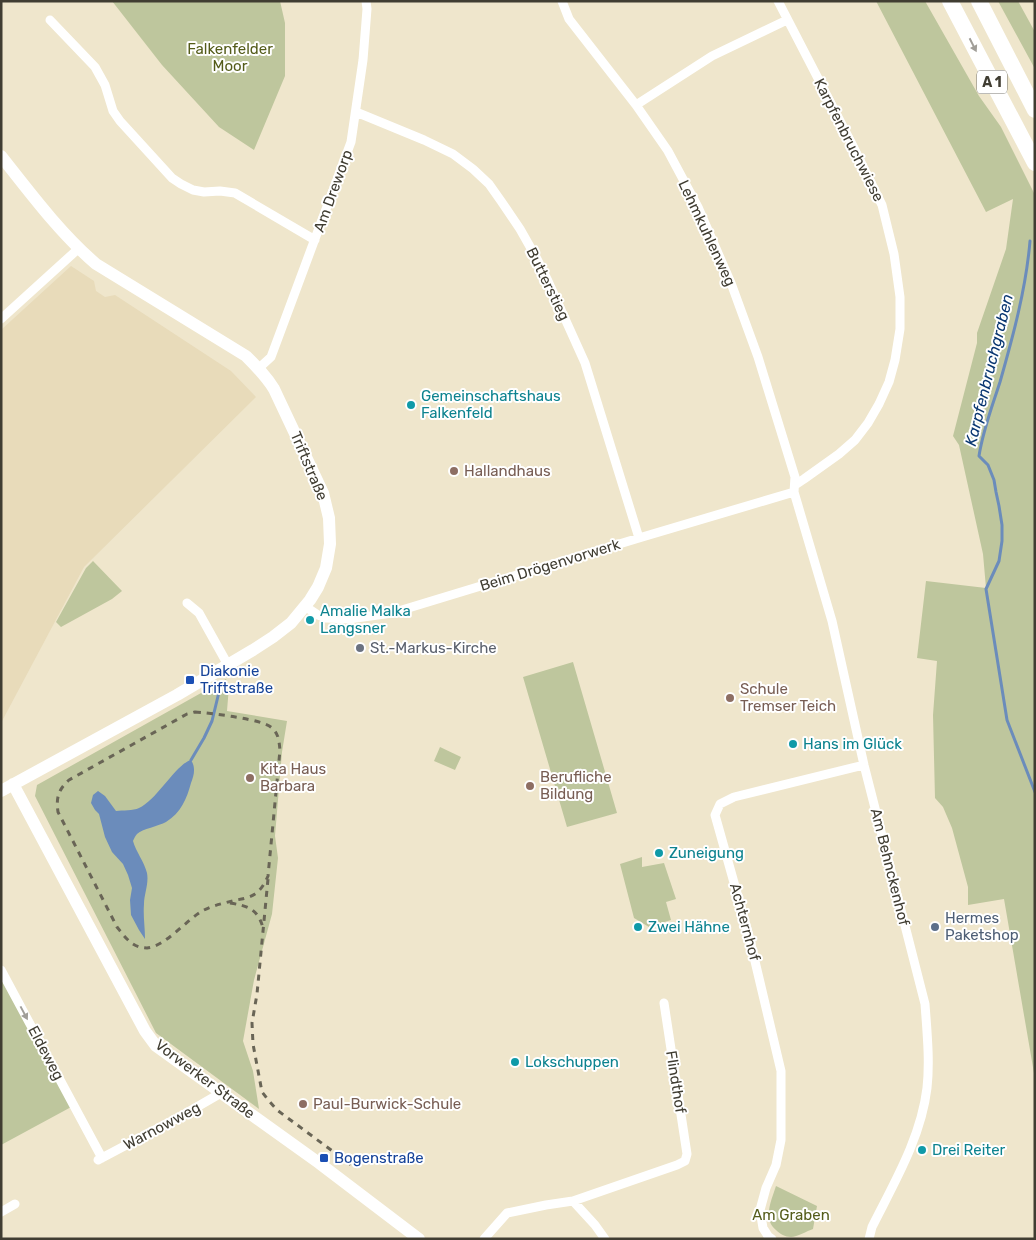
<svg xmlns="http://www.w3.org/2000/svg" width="1036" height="1240" font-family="Rubik,sans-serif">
<rect width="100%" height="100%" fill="#efe6cc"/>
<path fill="#e8dbba" d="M71 266 94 281 96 291 105 297 115 295 231 371 256 397 84 567 1 723V330Z"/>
<path fill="#bec69d" d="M112 1H280L285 23V76L254 150 219 127 162 65Z
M876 1H925L979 96 1001 127 1035 195V1079L1004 899 968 905V887L952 828 943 807 935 798 933 715 937 661 917 658 926 581 986 588 983 554 959 445 953 436 977 343V333L1006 249 1013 199 986 212Z
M998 1H1018L1035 32V69Z
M93 561 122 591 112 599 61 627 56 622 86 568Z
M573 662 617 813 567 827 523 677Z
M226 679 229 686 227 711 287 721 282 752 275 836 278 858 272 914 254 980 243 1041 253 1071 259 1109 156 1033 35 796 37 785Z
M440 747 461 757 455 770 434 761Z
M642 857V867L664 863 676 899 666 902 671 920 649 927 634 918 620 864Z
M1 970 73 1106 1 1145Z
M776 1186 817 1206 813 1229C807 1231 797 1237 791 1237 785 1237 780 1234 776 1230 762 1219 772 1199 776 1186Z"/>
<path fill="#6b8cbb" d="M191 760C196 768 194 775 191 783 187 798 181 813 166 822 159 826 142 829 137 834 135 836 134 839 133 841 136 852 144 861 147 873 149 884 144 894 144 904 143 916 145 927 145 939L139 930 131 915 130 900 132 888 128 875 123 864 112 852 105 837 99 814 95 810 91 803 93 795 98 791 105 796 116 811C123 810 133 811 139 808 157 800 176 764 191 760Z"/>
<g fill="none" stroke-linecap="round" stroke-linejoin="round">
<path stroke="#6b8cbb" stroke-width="3" d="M1030 241C1026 289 1013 336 1000 382 992 407 983 430 979 456L988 465 994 480 996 492 999 506 1002 525V541L999 561 986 589 1007 720 1035 792
M191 760 204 738 212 721 219 692"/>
<path stroke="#fff" stroke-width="9" d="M562 1 569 19 636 105 668 151 698 207 731 283 758 357 795 477 794 492 832 621 864 765 925 1004C927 1032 930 1061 927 1088 921 1138 894 1183 872 1227L869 1239
M778 1 852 144 882 205 894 254 900 297V329L895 360 889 382 879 404 868 423 855 440 839 454 804 479 795 485
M50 20 95 67 105 85 113 111 120 121 172 178 181 184 193 190 204 192 220 191 235 193 315 240
M636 105 712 56 787 20
M356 112 424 140 453 154 473 169 489 184 501 201 520 229 537 259 548 281 585 363 639 538
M1 319 78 249
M259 368 271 357 351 142 363 60 367 9 366 1
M187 603 199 613 228 665
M306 607 318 615 326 618 349 619 392 613 639 538 794 492
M1 970 102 1158
M98 1160 183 1115 221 1093
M573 1201 677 1165 685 1161 687 1154 664 1003
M1 1212 15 1204
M484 1239 507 1213 546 1205 573 1201 595 1225 605 1239
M772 1239 768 1236 763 1228 760 1210 766 1188 776 1165 781 1140V1071L749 936 715 815 720 804 734 797 864 765"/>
<path stroke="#fff" stroke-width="12" d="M1 156C31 194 60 233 96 264L246 356C257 367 266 376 274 389L323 493 329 518 330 544 326 568 318 587 310 600 291 623 273 637 253 650 177 695 1 791
M13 784 145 1031 156 1046 319 1163 419 1239"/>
<path stroke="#fff" stroke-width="16" d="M950 1 1035 163
M979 1 1035 110"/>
<path stroke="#696556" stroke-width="3" stroke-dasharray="6 6" stroke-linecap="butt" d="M195 712C210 713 263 719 272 728 279 734 279 742 280 750L268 876C265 883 261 890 255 894 249 898 242 899 236 900 225 903 214 905 204 910 187 919 165 947 147 948 132 948 125 937 117 927L58 812C56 798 58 790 69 780L187 714Z
M268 879 257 994 252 1023 253 1044 262 1092 269 1101 277 1110 354 1167
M230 903C248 906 258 909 263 928"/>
</g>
<defs><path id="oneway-solid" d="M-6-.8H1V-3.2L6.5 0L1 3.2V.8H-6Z" transform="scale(1.25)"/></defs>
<g fill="#a09e98">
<use href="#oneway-solid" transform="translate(973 45) rotate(63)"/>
<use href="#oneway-solid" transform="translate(24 1013) rotate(62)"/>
</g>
<g fill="#0f9aa8" stroke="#fff" stroke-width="2">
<circle cx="411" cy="405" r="5"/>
<circle cx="310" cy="620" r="5"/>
<circle cx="793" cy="744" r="5"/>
<circle cx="659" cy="853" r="5"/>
<circle cx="638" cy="927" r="5"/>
<circle cx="515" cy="1062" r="5"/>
<circle cx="922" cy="1150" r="5"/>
</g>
<g fill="#8d6e63" stroke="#fff" stroke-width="2">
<circle cx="454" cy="471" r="5"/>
<circle cx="730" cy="698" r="5"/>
<circle cx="250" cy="778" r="5"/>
<circle cx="530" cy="786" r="5"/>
<circle cx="303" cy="1104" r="5"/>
</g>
<circle fill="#6b7280" stroke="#fff" stroke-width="2" cx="360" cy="648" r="5"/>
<g fill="#1a4fb4" stroke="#fff" stroke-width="2">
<rect x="185" y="675" width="10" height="10" rx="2.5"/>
<rect x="319" y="1153" width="10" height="10" rx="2.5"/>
</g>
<circle fill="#5c6f8a" stroke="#fff" stroke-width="2" cx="935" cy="927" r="5"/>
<g text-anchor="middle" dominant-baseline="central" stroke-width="4" stroke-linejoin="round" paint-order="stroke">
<rect fill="#fff" stroke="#797770" stroke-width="1" x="977" y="70.5" width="30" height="23" rx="4"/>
<g font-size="14" font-weight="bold" fill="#403d32">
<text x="992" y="82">A 1</text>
</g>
<g font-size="15" fill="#545c1a" stroke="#fff">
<text x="230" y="49">Falkenfelder<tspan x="230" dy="17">Moor</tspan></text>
<text x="791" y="1215">Am Graben</text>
</g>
<g font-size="15" fill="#403d32" stroke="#fff">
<text transform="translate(849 140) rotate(63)">Karpfenbruchwiese</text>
<text transform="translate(333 191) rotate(-70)">Am Dreworp</text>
<text transform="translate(707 233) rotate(65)">Lehmkuhlenweg</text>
<text transform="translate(548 284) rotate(64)">Butterstieg</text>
<text transform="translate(309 466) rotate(67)">Triftstraße</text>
<text transform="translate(550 565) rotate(-17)">Beim Drögenvorwerk</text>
<text transform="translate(890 867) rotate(76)">Am Behnckenhof</text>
<text transform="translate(745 922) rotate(75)">Achternhof</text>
<text transform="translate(46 1053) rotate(62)">Eldeweg</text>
<text transform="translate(205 1079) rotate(37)">Vorwerker Straße</text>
<text transform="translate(676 1082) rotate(81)">Flindthof</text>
<text transform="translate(162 1126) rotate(-28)">Warnowweg</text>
</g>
<g font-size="15" fill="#0d838f" stroke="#fff" text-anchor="start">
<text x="421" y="396">Gemeinschaftshaus<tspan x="421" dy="17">Falkenfeld</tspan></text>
<text x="320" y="611">Amalie Malka<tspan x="320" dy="17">Langsner</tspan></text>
<text x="803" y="744">Hans im Glück</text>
<text x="669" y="853">Zuneigung</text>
<text x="648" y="927">Zwei Hähne</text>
<text x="525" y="1062">Lokschuppen</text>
<text x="932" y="1150">Drei Reiter</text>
</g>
<g font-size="15" fill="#785e54" stroke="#fff" text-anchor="start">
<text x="464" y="471">Hallandhaus</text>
<text x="740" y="689">Schule<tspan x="740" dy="17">Tremser Teich</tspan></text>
<text x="260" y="769">Kita Haus<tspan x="260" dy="17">Barbara</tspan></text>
<text x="540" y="777">Berufliche<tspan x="540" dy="17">Bildung</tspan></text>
<text x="313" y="1104">Paul-Burwick-Schule</text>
</g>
<g font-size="15" fill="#5b616d" stroke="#fff" text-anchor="start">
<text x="370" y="648">St.-Markus-Kirche</text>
</g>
<g font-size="15" fill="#164399" stroke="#fff" text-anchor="start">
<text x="200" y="671">Diakonie<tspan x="200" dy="17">Triftstraße</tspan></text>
<text x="334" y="1158">Bogenstraße</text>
</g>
<g font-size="15" fill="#4e5e75" stroke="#fff" text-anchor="start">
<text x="945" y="918">Hermes<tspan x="945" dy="17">Paketshop</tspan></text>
</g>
<g font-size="16" font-style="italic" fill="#0a3771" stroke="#fff">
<text transform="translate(989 370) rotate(-76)">Karpfenbruchgraben</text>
</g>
</g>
<rect width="1036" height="1240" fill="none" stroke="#403d32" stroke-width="5"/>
</svg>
